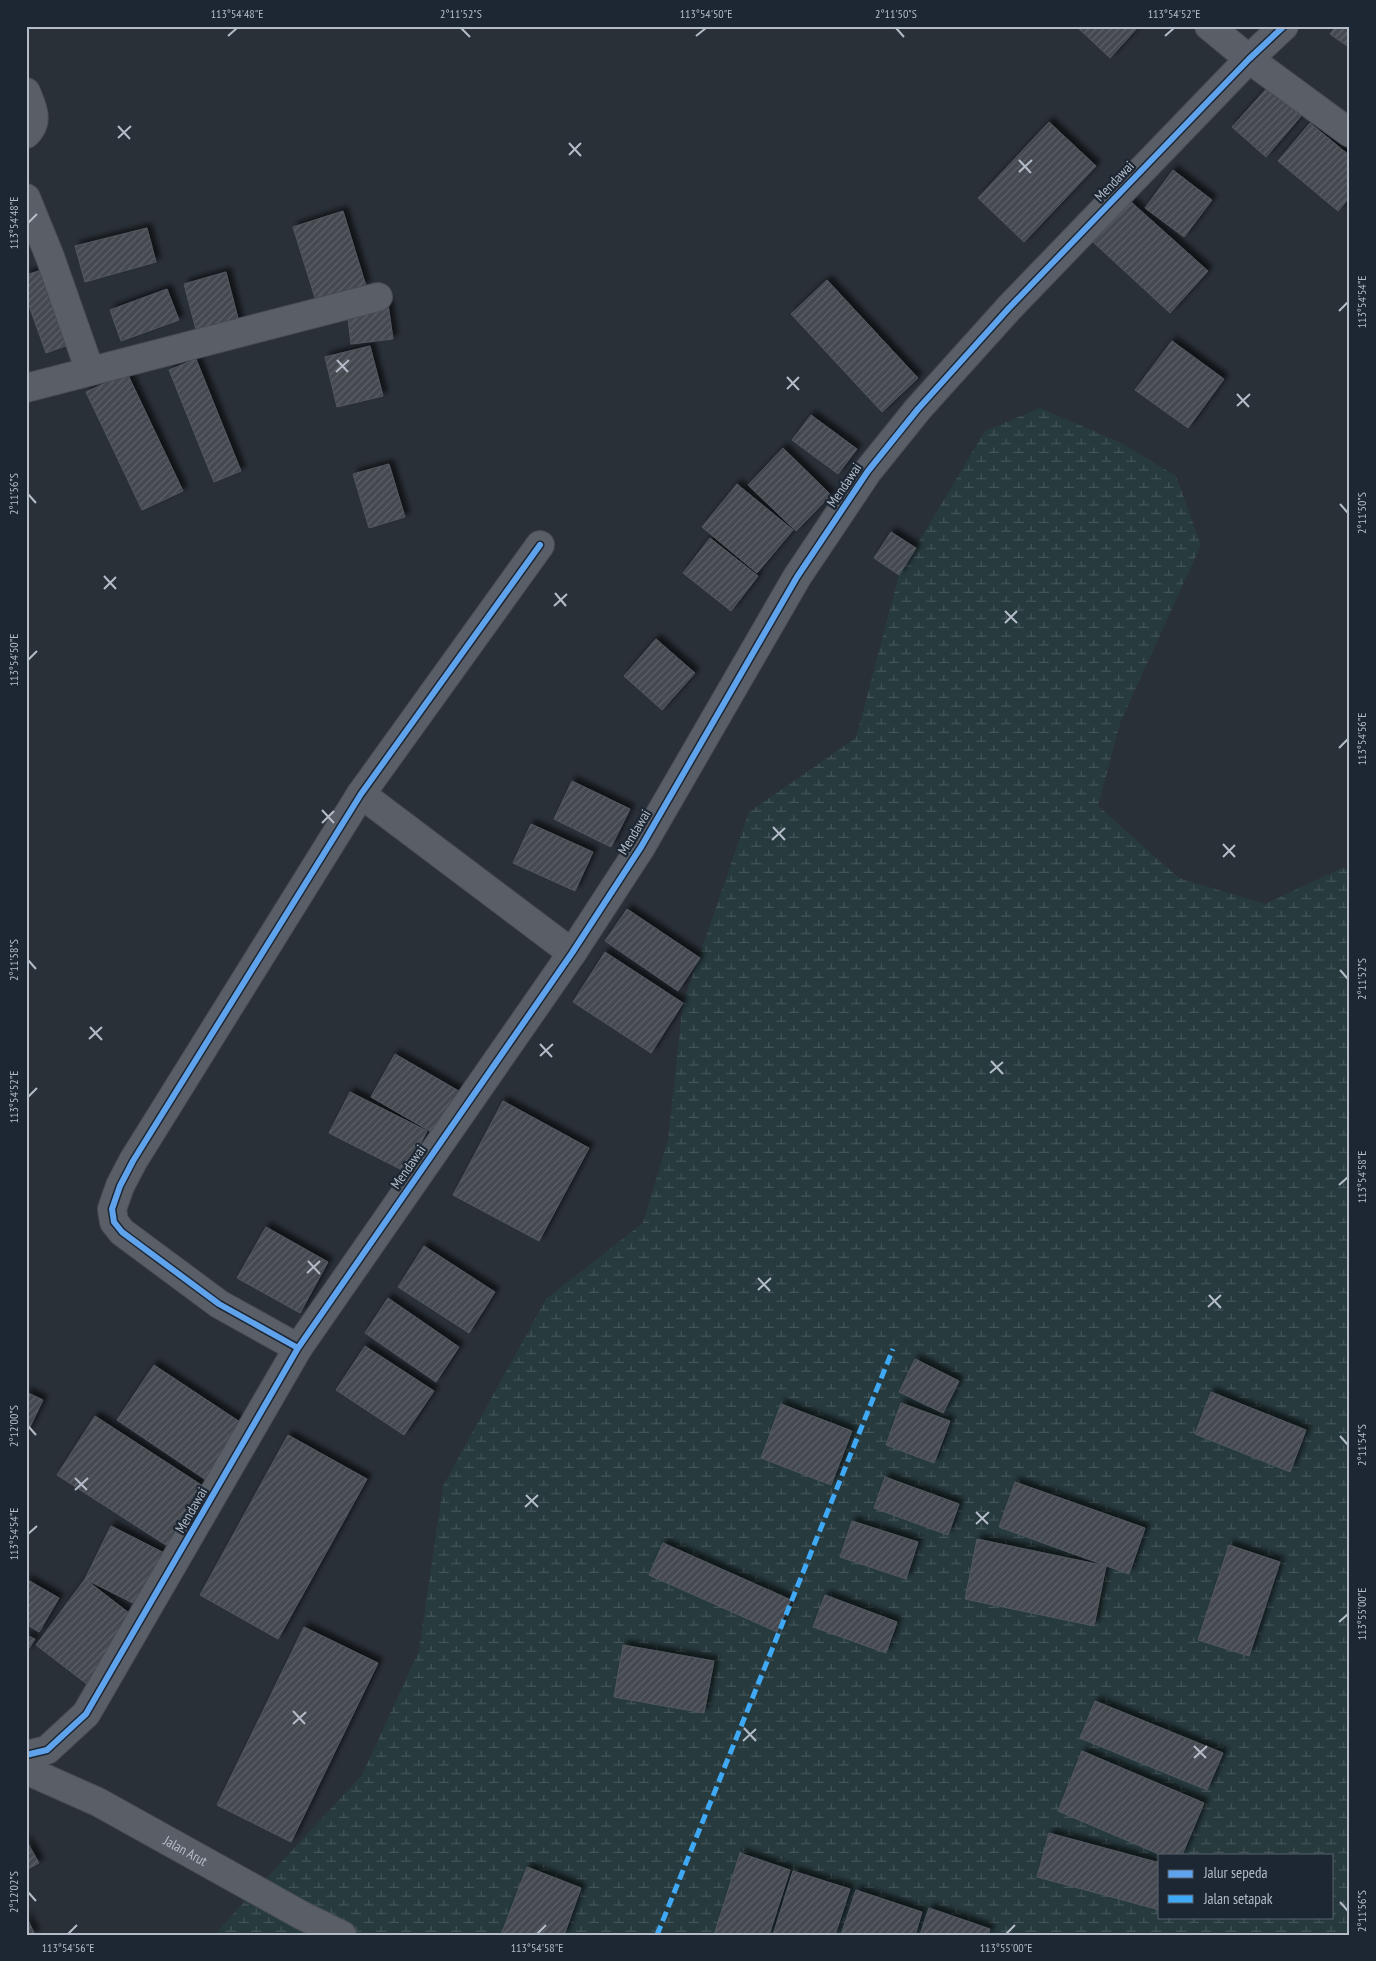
<svg xmlns="http://www.w3.org/2000/svg" width="1376" height="1961" font-family="'PT Sans Narrow',sans-serif">
<defs>
<pattern id="wetland-marsh" width="20" height="14" patternUnits="userSpaceOnUse" patternTransform="scale(1.25)"><rect width="20" height="14" fill="#273a3e"/><path d="M1 5h8M5 5V1M11 12h8M15 12V8" fill="none" stroke="#445559"/></pattern>
<pattern id="building-hatch" width="6" height="6" patternUnits="userSpaceOnUse" patternTransform="scale(1.25)"><rect width="6" height="6" fill="#444950"/><path d="M-1 1l2-2M0 6l6-6M5 7l2-2" fill="none" stroke="#5d6168"/></pattern>
<filter id="shadow"><feDropShadow dx="4.5" dy="-4.5" stdDeviation="2.5" flood-color="#0009"/></filter>
</defs>
<rect width="100%" height="100%" fill="#2a3038"/>
<path fill="url(#wetland-marsh)" fill-rule="evenodd" d="M1040 408 1121 443 1176 476 1201 545 1120 723 1098 806 1179 878 1265 904 1342 868 1350 870V1935H214L362 1775 419 1651 443 1486 546 1299 643 1223 668 1140 683 1003 749 812 856 738 899 575 985 431ZM1160 1855H1332V1917H1160Z"/>
<path fill="url(#building-hatch)" stroke="#52575f" filter="url(#shadow)" d="M1076 26H1139L1110 58Z
M1336 26H1350V48L1330 34Z
M1268 87 1301 116 1266 157 1232 127Z
M1049 122 1096 166 1024 242 978 198Z
M1310 123 1350 156V197L1338 211 1278 161Z
M1173 170 1212 200 1184 237 1145 208Z
M1130 201 1208 271 1170 313 1093 242Z
M343 211 366 286 316 301 293 227Z
M147 228 156 262 85 282 75 246Z
M45 269 71 344 46 353 26 297V275Z
M226 272 240 326 198 337 184 284Z
M827 280 918 378 882 412 791 314Z
M167 289 179 320 121 341 110 310Z
M388 304 393 339 351 344 347 309Z
M1172 341 1224 379 1188 428 1135 390Z
M370 346 383 396 337 407 325 357Z
M196 359 241 471 214 482 169 370Z
M127 373 183 491 142 510 86 392Z
M811 415 857 449 838 474 792 440Z
M783 448 831 495 796 531 748 485Z
M389 464 405 517 369 528 353 474Z
M737 484 793 530 757 573 702 527Z
M891 532 916 548 899 575 874 558Z
M710 538 758 576 731 611 683 573Z
M656 639 695 673 662 710 624 676Z
M572 781 630 809 611 847 554 819Z
M531 824 593 852 575 891 513 863Z
M627 909 700 958 678 991 605 941Z
M605 952 683 1003 651 1053 573 1002Z
M395 1054 464 1094 440 1137 371 1097Z
M350 1092 427 1131 406 1172 329 1133Z
M503 1101 589 1148 539 1241 453 1195Z
M266 1227 328 1262 300 1313 237 1278Z
M424 1246 495 1292 469 1333 398 1287Z
M388 1298 459 1347 436 1382 365 1333Z
M365 1346 434 1391 404 1435 336 1390Z
M915 1359 959 1381 943 1413 899 1392Z
M154 1365 243 1424 206 1480 117 1420Z
M26 1392 43 1400 26 1435Z
M1211 1392 1306 1430 1290 1472 1195 1434Z
M901 1403 950 1421 934 1463 886 1445Z
M781 1404 852 1431 831 1485 761 1458Z
M95 1416 206 1488 169 1547 57 1475Z
M288 1435 367 1479 278 1639 200 1595Z
M885 1477 959 1504 948 1535 874 1508Z
M1015 1482 1145 1528 1129 1574 999 1527Z
M852 1521 918 1542 906 1579 840 1557Z
M111 1526 180 1561 155 1614 85 1579Z
M977 1539 1106 1566 1094 1626 965 1599Z
M663 1543 791 1600 777 1632 649 1575Z
M1229 1545 1280 1562 1249 1656 1198 1640Z
M26 1579 59 1598 39 1632 26 1624Z
M85 1579 142 1623 92 1688 36 1645Z
M825 1595 897 1622 886 1653 813 1627Z
M304 1627 378 1663 291 1842 217 1805Z
M26 1635 35 1639 26 1653Z
M623 1645 714 1661 704 1713 614 1697Z
M1095 1701 1223 1753 1207 1790 1080 1738Z
M1082 1751 1204 1803 1182 1855H1161L1058 1811Z
M1049 1833 1160 1863V1910L1037 1877Z
M26 1840 39 1863 26 1870Z
M740 1853 790 1870 769 1935H714Z
M527 1867 581 1888 564 1935H501Z
M793 1871 850 1889 835 1935H773Z
M856 1890 922 1912 915 1935H841Z
M929 1908 990 1929 988 1935H920Z
M26 1916 35 1935H26Z"/>
<g fill="none" stroke-linecap="round" stroke-linejoin="round">
<g stroke="#484c53" stroke-width="30">
<g id="minor">
<path d="M1209 26 1249 59 1350 133"/>
<path d="M26 92C32 107 40 121 26 134"/>
<path d="M26 198 50 257 90 371"/>
<path d="M26 388 378 297"/>
<path d="M361 794 572 953"/>
<path d="M298 1348 219 1304 122 1232 114 1222 112 1209 120 1186 133 1161 361 794 540 545"/>
<path d="M26 1755 47 1750 86 1714 298 1348 572 953 641 847 797 577 868 471 918 409 1009 308 1249 59 1284 26"/>
<path id="s1" d="M26 1770 98 1802 303 1916 342 1935"/>
</g>
</g>
<use href="#minor" stroke="#5a5e66" stroke-width="28"/>
<path stroke="#3fa9f5" stroke-width="5" stroke-dasharray="10 5" stroke-linecap="butt" d="M657 1935 893 1349"/>
<g stroke="#1d2633" stroke-width="9">
<path id="cycleway" d="M298 1348 219 1304 122 1232 114 1222 112 1209 120 1186 133 1161 361 794 540 545
M26 1755 47 1750 86 1714 298 1348 572 953 641 847 797 577 868 471 918 409 1009 308 1249 59 1284 26"/>
</g>
<use href="#cycleway" stroke="#60a3ed" stroke-width="6"/>
</g>
<path fill="none" stroke="#b4bcc9" stroke-width="2" d="M461 28 470 37M896 28 904 37M228 36 237 28M696 36 706 28M1165 36 1174 28M118 126 130 139M118 138 131 126M569 143 581 156M569 155 581 143M1019 160 1031 173M1019 172 1032 160M28 223 37 214M1339 311 1348 302M337 360 348 372M336 372 349 360M787 377 799 390M787 389 799 377M1237 394 1249 407M1237 406 1250 394M28 494 36 503M1340 504 1348 513M104 576 116 589M104 589 116 577M555 593 566 606M554 606 567 594M1005 611 1017 623M1005 623 1017 611M28 660 37 651M1339 748 1348 739M322 810 334 823M322 823 334 811M773 827 785 840M772 840 785 828M1223 844 1235 857M1223 857 1235 845M28 960 36 969M1340 970 1348 979M90 1027 102 1040M89 1039 102 1027M540 1044 552 1057M540 1056 553 1044M991 1061 1003 1074M990 1073 1003 1062M28 1097 37 1088M1339 1185 1348 1177M308 1261 320 1274M307 1273 320 1261M758 1278 770 1291M758 1290 771 1278M1209 1295 1221 1308M1208 1307 1221 1295M28 1426 36 1435M1340 1436 1348 1445M75 1478 87 1490M75 1490 88 1478M526 1495 538 1507M525 1507 538 1495M976 1512 988 1524M976 1524 989 1512M28 1534 37 1526M1339 1622 1348 1614M293 1711 305 1724M293 1724 306 1712M744 1728 756 1741M743 1741 756 1729M1194 1746 1206 1758M1194 1758 1207 1746M28 1892 36 1901M1340 1902 1348 1911M68 1934 77 1925M537 1934 546 1925M1006 1934 1015 1925"/>
<g text-anchor="middle" dominant-baseline="central" stroke-width="4.5" stroke-linejoin="round" paint-order="stroke">
<g font-size="14" fill="#b4bcc9" stroke="#1d2633">
<text transform="translate(1114 181) rotate(-46)">Mendawai</text>
<text transform="translate(844 485) rotate(-56)">Mendawai</text>
<text transform="translate(634 832) rotate(-59)">Mendawai</text>
<text transform="translate(408 1167) rotate(-55)">Mendawai</text>
<text transform="translate(191 1510) rotate(-60)">Mendawai</text>
<text stroke="none"><textPath href="#s1" startOffset="179">Jalan Arut</textPath></text>
</g>
</g>
<rect width="1376" height="1961" fill="none" stroke="#1d2633" stroke-width="55"/>
<rect x="1158" y="1854" width="175" height="65" fill="#1d2633" stroke="#59626f"/>
<rect x="1168" y="1870" width="25" height="8" fill="#60a3ed" stroke="#59626f"/>
<text x="1204" y="1878" font-size="15" fill="#b4bcc9">Jalur sepeda</text>
<rect x="1168" y="1895" width="25" height="8" fill="#3fa9f5" stroke="#59626f"/>
<text x="1204" y="1904" font-size="15" fill="#b4bcc9">Jalan setapak</text>
<rect x="28" y="28" width="1320" height="1906" fill="none" stroke="#b4bcc9" stroke-width="2"/>
<g font-size="12" text-anchor="middle" fill="#b4bcc9">
<text x="237" y="18">113°54'48"E</text>
<text x="461" y="18">2°11'52"S</text>
<text x="706" y="18">113°54'50"E</text>
<text x="896" y="18">2°11'50"S</text>
<text x="1174" y="18">113°54'52"E</text>
<text transform="translate(14 223) rotate(-90)" y="4">113°54'48"E</text>
<text transform="translate(1362 302) rotate(-90)" y="4">113°54'54"E</text>
<text transform="translate(14 494) rotate(-90)" y="4">2°11'56"S</text>
<text transform="translate(1362 513) rotate(-90)" y="4">2°11'50"S</text>
<text transform="translate(14 660) rotate(-90)" y="4">113°54'50"E</text>
<text transform="translate(1362 739) rotate(-90)" y="4">113°54'56"E</text>
<text transform="translate(14 960) rotate(-90)" y="4">2°11'58"S</text>
<text transform="translate(1362 979) rotate(-90)" y="4">2°11'52"S</text>
<text transform="translate(14 1097) rotate(-90)" y="4">113°54'52"E</text>
<text transform="translate(1362 1177) rotate(-90)" y="4">113°54'58"E</text>
<text transform="translate(14 1426) rotate(-90)" y="4">2°12'00"S</text>
<text transform="translate(1362 1445) rotate(-90)" y="4">2°11'54"S</text>
<text transform="translate(14 1534) rotate(-90)" y="4">113°54'54"E</text>
<text transform="translate(1362 1614) rotate(-90)" y="4">113°55'00"E</text>
<text transform="translate(14 1892) rotate(-90)" y="4">2°12'02"S</text>
<text transform="translate(1362 1911) rotate(-90)" y="4">2°11'56"S</text>
<text x="68" y="1952">113°54'56"E</text>
<text x="537" y="1952">113°54'58"E</text>
<text x="1006" y="1952">113°55'00"E</text>
</g>
</svg>
